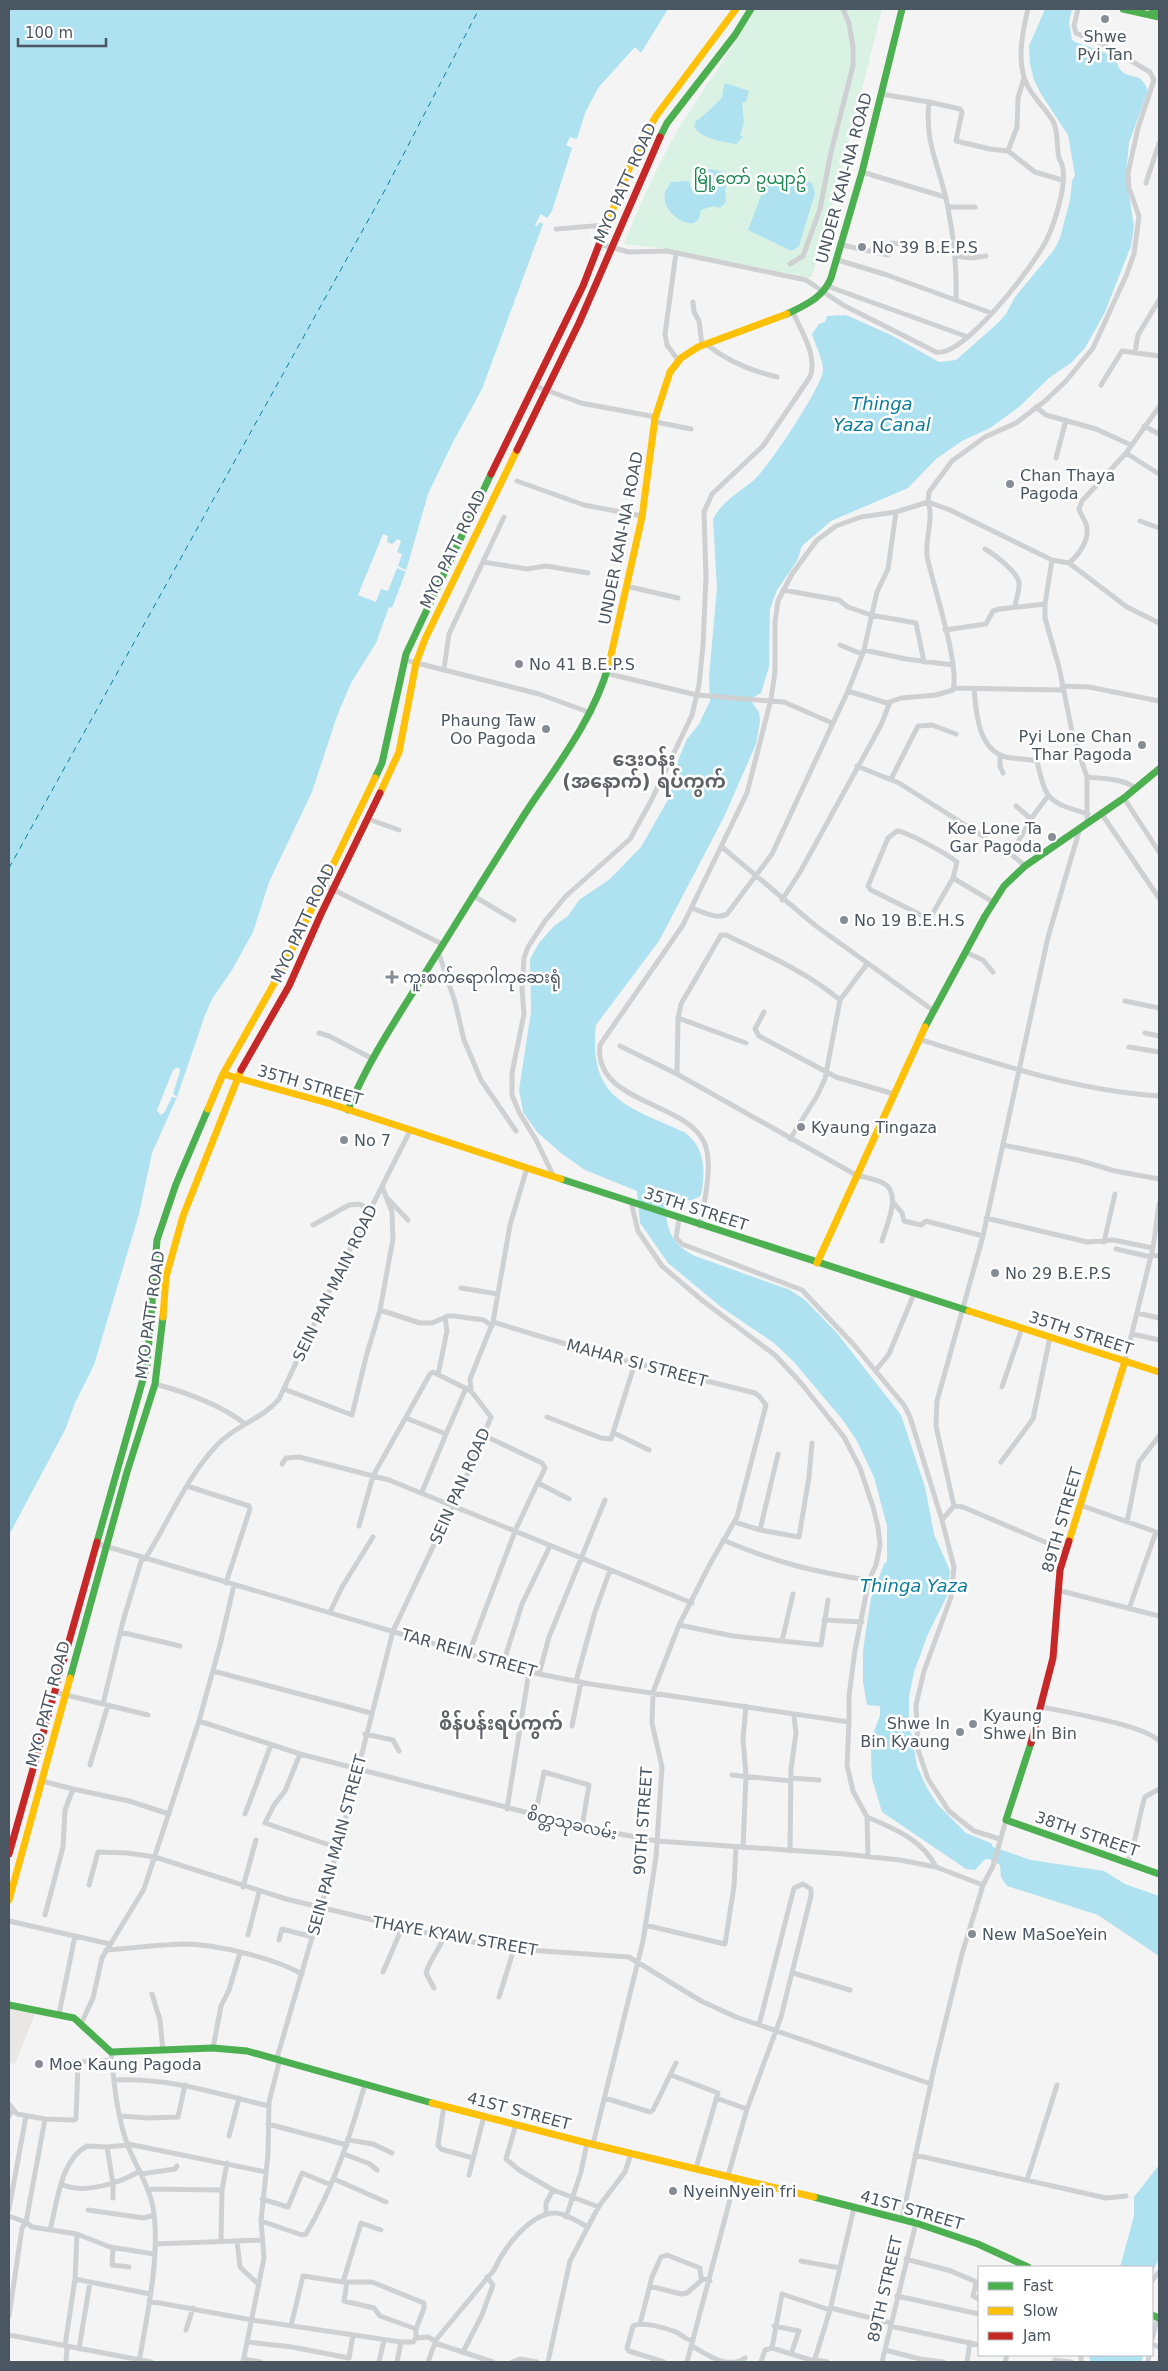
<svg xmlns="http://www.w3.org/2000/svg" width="1168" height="2371" font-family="'DejaVu Sans','Noto Sans Myanmar',sans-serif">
<rect width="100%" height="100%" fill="#f4f4f4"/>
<path fill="#e8e7e3" d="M9 2009 35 2014 15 2064 9 2063Z"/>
<path fill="#d9f2e3" d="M754 9H882L822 247 811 278 660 248 624 244C639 206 656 169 676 133 701 90 732 53 754 9Z"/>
<path fill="#aee2f0" d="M9 9H668L641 53 635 47 598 88 585 113 577 139 570 137 566 145 572 148 552 211 547 218 541 214 535 225 537 226 540 222 543 224 482 389 452 444 428 494 406 571 392 608 389 607 376 643 351 683 337 716 312 792 269 882 253 932 232 970 212 999 205 1015 177 1097 152 1153 139 1214 94 1365 75 1403 65 1430 9 1535Z
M1045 9H1072L1069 22 1072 40C1085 48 1104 48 1115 60 1119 65 1118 69 1124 73 1137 80 1139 72 1148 90L1129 143 1126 174 1134 227 1131 246 1105 312 1085 348 1071 363 1049 378 1019 407 990 428 962 441 936 459 908 488 831 521 802 546 797 561 777 590 770 609 769 667 761 693 754 697 752 702 759 712 760 721 756 744 724 817 659 941 596 1025C588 1099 627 1106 684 1132 705 1146 706 1171 701 1195 692 1204 676 1199 665 1200 666 1227 669 1243 695 1256L790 1290 805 1300 837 1333 901 1415 925 1487 934 1534 950 1571 948 1594 928 1634 914 1672 909 1697V1722L914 1749 917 1766 927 1788 938 1805 966 1833 991 1843 993 1847 1031 1860 1104 1871 1125 1884 1159 1896V1956L1098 1915 1007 1886 1001 1877 1000 1865 989 1859 984 1860 975 1870 966 1869 882 1812 872 1779 871 1756V1740L880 1715V1706L867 1705 863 1682V1651L871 1598 884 1564 887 1561V1526L874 1477 857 1441 842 1419 794 1362 774 1343 721 1307 668 1263 640 1223 637 1191 585 1170 561 1153 537 1132 523 1112 519 1090 531 1012 530 959 539 943 554 926 568 916 579 900 610 879 641 847 669 798 679 758 687 739 699 724 710 701 709 677 717 588 713 519C723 500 739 493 754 480 768 468 822 387 823 370 823 359 815 345 812 334L819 324 825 322 827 316 846 315 891 335 939 362 956 360 998 323 1006 314 1015 297 1054 250 1060 238 1070 200 1072 181 1075 175 1068 135 1041 94 1034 80 1030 64 1029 46Z
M725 83 749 91 746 102H742L744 122 740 135 743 137 736 144C723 142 702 139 694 127L696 121C700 119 720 101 722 97 723 94 723 88 725 83Z
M709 169 720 171 729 177 725 189 726 202 720 208 713 206 701 210 699 219 694 223C680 225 661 208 665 193 666 189 669 186 671 182L689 181 692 190H700L704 186Z
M790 172 812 183 815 193 799 246 792 251 748 230 769 175 780 180 787 178Z
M1159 2165V2259L1152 2272V2267H1120L1134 2216V2197Z
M1089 2355H1143L1142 2362H1090Z"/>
<path fill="#f4f4f4" d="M383 534 388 536 387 542 392 544 398 539 401 541 397 552 402 554 398 566 406 570V572L397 568 388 591 381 589 376 602 358 595Z
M176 1068H179L180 1071 173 1094 177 1097 176 1098 172 1097 164 1113 160 1115 157 1110 173 1070Z"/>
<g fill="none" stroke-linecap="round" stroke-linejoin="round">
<path stroke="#0c7c9b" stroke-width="1" stroke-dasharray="6 5" stroke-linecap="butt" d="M9 868 385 190 479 9"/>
<path stroke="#ced0d2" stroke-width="5" d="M881 94 929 102C924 144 941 169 948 208 954 239 957 268 956 300
M929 102 960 109 962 112 956 141 990 149 1008 151 1017 127 1018 98 1024 78
M1008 151 1035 172 1062 180
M862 172 945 197
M1146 183 1159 143
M948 207H975
M556 229 606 225
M599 244 629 252 667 251 806 280 843 305 936 352C963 359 1036 263 1047 239 1055 222 1066 187 1063 169 1063 165 1060 161 1059 158 1056 145 1059 133 1053 121 1046 110 1037 101 1030 90 1015 67 1022 34 1028 9
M842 245 888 255 891 243 910 245
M676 253 665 334 667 345 678 360
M956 256 971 258 986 256
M838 260 887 275 991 313
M790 264 803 256 820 209 831 152 853 66V47L849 23 843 9
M827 286 968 337
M693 302 694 312 699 321 702 345
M706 344C727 361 751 371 777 377
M1135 352 1138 335 1159 300
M1101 385 1122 351 1159 356
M535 386 581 403 656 417
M1036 407 1046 415 1096 429 1131 445
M656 422 691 429
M1144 426 1159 434
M1126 453 1159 474
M1056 458 1066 420
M517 481 584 505 642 516
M1140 521 1159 528
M985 549C994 554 1017 572 1019 582 1020 589 1016 599 1015 606
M1052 560 1045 604V618L1059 667 1073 736 1087 777V824
M483 562 527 569 546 566 588 573
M1069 563C1079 555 1091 538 1086 524 1084 518 1080 514 1079 509L1082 501 1126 453 1159 407
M626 586 678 598
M783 590 839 600 848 607 871 615 916 623 924 662
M945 630 986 624 993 611 1000 609 1045 604
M840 645 862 654
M864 650 906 659 953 665
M405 660 539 694 591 713
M444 669 449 634 504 517
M605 673 697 695 784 702 832 723
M1062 686 1089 687 1159 701
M954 688 1063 690
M974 689C976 712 978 750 1006 757 1016 759 1027 759 1037 761 1046 801 1048 802 1088 814
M848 691 887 703 901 698 936 695 953 690C960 664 933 586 927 556 925 538 934 518 928 502L950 510 1052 560 1069 563 1127 607 1159 623
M1000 755V766L1003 773
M857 766 899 783 1011 854 1025 866
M1087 777C1102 779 1125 778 1136 789
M891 779 918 726 932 725 956 734
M1124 798 1159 852
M1016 806 1031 819
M1101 813 1159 898
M368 819 399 830
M897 831C908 832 947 854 957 862L953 878 930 918H927L871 890 868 886 888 838Z
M722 847 816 926 934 1011
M1011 854 1033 816 1048 796
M953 878 993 902
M322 884 442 944
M472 895 514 920
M782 900 800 872 881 725 890 702
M692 908C703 912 717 920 727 914L772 854 848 691 864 650 877 592 888 569 896 512
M438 951 455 1002 464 1040 481 1080 516 1131
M965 952 983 960 993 972
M1125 1001 1159 1008
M764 1012 755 1029 759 1036 836 1077 894 1094
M319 1033 329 1036 373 1059
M1145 1033 1159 1036
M919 1039C997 1064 1078 1091 1159 1096
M746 1043 678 1018 681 1004 721 935H726C765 954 807 972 840 1000
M620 1046 677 1074 856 1175C865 1177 875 1179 883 1183 903 1193 886 1226 882 1241
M1129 1047 1159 1052
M677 1074 678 1018
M790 1139 817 1096 825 1079 840 1000 867 964
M1003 1145 1078 1160 1115 1171 1159 1179
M554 1177 536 1140 519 1112 512 1095V1073L524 1014 522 989 524 958 528 947 545 921 566 896 630 839 651 801 692 715 699 685 703 645 706 577 704 512 712 494 763 446 810 377C818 356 801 331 793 312
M387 1198 408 1220
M631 1202 638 1231 662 1266 703 1301 775 1355 801 1383 844 1437 860 1468 873 1507 878 1527 880 1545 876 1565 869 1580 855 1650 849 1696V1722
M893 1202 902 1213 904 1221 921 1225 926 1221 983 1236
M986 1218 1087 1242 1113 1240 1153 1248
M679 1219 676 1238 682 1244 802 1290 854 1345 904 1405 910 1417 942 1520 954 1567 951 1597 924 1671 916 1705 918 1750 928 1779 949 1811 974 1831 1000 1839
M313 1225 349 1205 359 1204 370 1209
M700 1226C704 1203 714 1163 704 1142 685 1101 593 1103 600 1045L683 925 747 793 771 699 775 672V622L778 601 792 574 817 540 836 526 861 517 896 512 928 502 929 492 952 461 985 437 1016 423 1045 401 1066 381 1093 348 1126 276 1134 254 1139 216 1129 188 1128 173 1138 128 1154 80 1150 72 1104 45 1076 33 1074 26 1078 9
M1104 1242 1115 1194
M1116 1249 1151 1257
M1152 1255 1159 1256
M461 1288 498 1294
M380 1310 393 1239 392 1212 382 1186
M1137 1313 1159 1318
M493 1322 599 1354 755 1393 759 1396 766 1405 737 1517 710 1564 679 1625 653 1692 652 1723 662 1767 656 1857 643 1941 593 2144
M1132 1334 1159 1340
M1125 1361 1153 1248 1159 1204
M876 1370 889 1354 914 1294
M438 1375 447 1331 445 1317
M155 1384C185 1392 219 1404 244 1423
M1002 1387 1022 1328
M284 1389 352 1415 366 1357 380 1310 420 1323H432L448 1316H454L484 1320 492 1326
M547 1417 601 1438 611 1439 635 1363
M406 1418 446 1434 422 1492
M614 1433 649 1450
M446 1434 466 1388
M483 1435 542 1463 545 1468 538 1483 569 1499
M1001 1462 1033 1419 1050 1337
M282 1464 286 1458 299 1457 389 1480 692 1603
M187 1486 249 1506 250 1509 226 1583
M1080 1505 1159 1533
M954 1506 936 1426 937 1401 983 1236 1048 937 1080 828
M954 1506 963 1507 1066 1551
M942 1520 954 1506
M735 1522 760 1530 799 1537 809 1477 812 1443
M1127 1522 1139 1462 1159 1436
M359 1526 373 1476 430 1374 433 1372 471 1391
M760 1530 778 1454
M723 1540C772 1561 816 1573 869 1580
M95 1543 529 1672 590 1684 849 1722 847 1765 853 1791 867 1817 868 1856
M145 1559C169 1521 186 1478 217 1445 235 1425 263 1419 279 1399L336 1277 411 1129
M1057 1590 1159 1616
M1129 1609 1156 1532
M330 1612 342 1587 373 1537
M824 1620 862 1622
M679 1625 733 1636 821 1645 828 1600
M120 1632 180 1646
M782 1641 793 1594
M469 1653 515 1531 538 1482
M503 1664 522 1604 550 1546
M213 1671 371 1713
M539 1674 549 1637 605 1500
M576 1681 595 1612 610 1570
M54 1692 148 1715
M103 1704 123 1621 142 1558
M1042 1707C1065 1712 1145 1725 1159 1741
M199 1721 300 1754 583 1827 657 1841 844 1854 900 1860 936 1867 983 1885
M572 1726 581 1682
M365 1734 393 1740 399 1751
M300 1754 285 1791 274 1805 265 1823 338 1848
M90 1765 108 1705
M732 1775 791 1781
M791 1778 819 1780
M42 1781 73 1789 65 1810 63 1847 45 1915
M73 1789 129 1801 169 1814
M507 1809 529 1672
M245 1814 271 1745
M535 1816 544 1772 589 1785 582 1827
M867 1817C893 1828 923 1840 936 1867
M743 1848 746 1776 743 1739 746 1706
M790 1851 791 1769 796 1733 794 1716
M1128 1861C1137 1840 1138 1818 1145 1797L1159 1789
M89 1885 98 1852 128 1853 155 1857 286 1899 444 1937 514 1949 629 1957 701 2001 736 2017 931 2084
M243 1887 256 1840
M9 1921 110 1944
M645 1925 725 1944 734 1886 736 1847
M248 1935 259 1892
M279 1940 282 1929 313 1937
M106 1950C131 1948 157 1945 183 1944 216 1944 274 1958 302 1974
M383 1972 402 1928
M793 1973 850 1990
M434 1988 426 1973C430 1959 439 1950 444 1937
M152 1994 160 2020 163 2051
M499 1997 514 1949
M59 2014 75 1936
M81 2024 93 1998 102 1958 144 1889 199 1721 220 1645 234 1585
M213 2048 221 2006 229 1990 240 1953
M111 2052C114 2084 117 2117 128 2146 136 2167 149 2185 153 2207 161 2253 147 2316 139 2362
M277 2058 338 1848 393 1631 467 1475 491 1417 471 1391 470 1379 493 1322 510 1225 527 1168
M671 2075 718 2093 696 2168
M114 2080C173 2078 213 2093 269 2106
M605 2098 650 2112 653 2110 676 2063
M716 2098 747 2109
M9 2104 17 2114 45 2119 74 2120 76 2119 78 2064 81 2062 112 2060
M444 2106 438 2145 441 2149 473 2158
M9 2116 13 2110
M120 2116 149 2118 178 2117 185 2085
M268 2124 347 2145
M516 2124 506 2159 519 2170 553 2190 546 2203V2213
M229 2136 239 2098
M349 2140 373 2144 392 2153
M128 2144 266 2172
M107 2147 113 2184V2198
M344 2154 370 2164 377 2170
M915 2155 1106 2198 1126 2196
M141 2174 175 2169 177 2166
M469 2175 484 2116
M728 2176 747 2109 781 2017 811 1896V1889L803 1884 794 1888 759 2025
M334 2179 386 2202
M1027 2180 1057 2085
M61 2184C83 2195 120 2183 140 2171
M147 2189 222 2190 221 2242
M222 2190 227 2163
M553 2190 599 2207
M262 2199 288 2207 302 2173 331 2185
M9 2209 26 2116
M88 2210 144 2218 154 2215
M9 2216 25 2222
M566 2217 581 2172 587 2143
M902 2219 934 2068 962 1954 983 1885 993 1866 1006 1820
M261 2221 302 2235 306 2234C334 2187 350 2136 365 2084
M26 2222 32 2227 77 2234 75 2279
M50 2230C57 2204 60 2160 87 2146L107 2147 128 2145
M77 2234 110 2247 154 2254
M237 2241 240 2267 259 2285
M155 2244 262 2240
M113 2248 112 2265 129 2267
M906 2259 951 2271 979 2283
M801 2261 840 2268
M1152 2281 1159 2272
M343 2282H372L424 2303V2308L416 2329V2338
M347 2282 344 2301 374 2308 380 2316 416 2329
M976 2283 973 2296 979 2299
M650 2286 681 2294 687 2293 703 2279
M897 2296 979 2314
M149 2301 252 2320 401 2342H413L416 2338 428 2337 435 2341V2343L493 2362
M831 2308 891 2323
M9 2316 22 2228 26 2222 45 2119
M640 2324 652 2277 661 2257 667 2255 700 2268 701 2278 710 2281
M291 2326 303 2276 343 2282 361 2223 381 2230
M774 2326 799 2331 791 2354
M890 2326 979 2345
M186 2330 193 2308
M9 2335 151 2362
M1152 2339 1158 2317
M435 2341 494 2270C504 2248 530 2213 555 2213 563 2212 580 2223 588 2227
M247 2342 292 2347 349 2358 353 2335
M1152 2344 1159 2347
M65 2346 75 2279 150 2294
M692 2346C707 2355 728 2370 745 2358
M772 2348 782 2294 830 2310
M79 2349 90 2282
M885 2350 920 2359 943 2362
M463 2352 482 2315 493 2285 487 2277
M1081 2355V2362
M244 2359 261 2362
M816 2360 827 2362
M1055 2360 1071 2362
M66 2362 67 2346
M243 2362 264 2258 261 2221 268 2154 269 2102 280 2059
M379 2362 384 2340
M397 2362 401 2342
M428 2362 435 2343
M512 2362 520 2359 537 2362
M548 2362 570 2261 599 2206 625 2172 631 2154
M664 2362 629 2351 627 2348 633 2326C642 2321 666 2328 676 2332 683 2335 683 2339 693 2341
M687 2362 736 2177
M761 2362 765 2350 772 2348 814 2361
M814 2362 830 2310 854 2208
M882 2362 916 2223
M967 2362 970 2342
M1005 2362 1007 2355
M1148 2362 1149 2355"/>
<path stroke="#4caf50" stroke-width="7" d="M1123 9 1159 17
M1152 9 1159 10
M660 137 667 123 735 35 751 9
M787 314C805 305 823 298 831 278L862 172 902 9
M375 778 382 763 406 654 491 474
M925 1027 985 916 1004 886 1025 866 1124 798 1159 769
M348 1110C367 1063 395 1021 422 978 457 922 492 865 528 809 559 763 594 718 609 664
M561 1179 969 1311
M97 1542 147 1365 157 1240 176 1184 208 1109
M70 1678 127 1472 155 1384 163 1317
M1031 1743 1006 1820 1159 1874
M9 2005 74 2018 111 2052 213 2048 247 2051 432 2103
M814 2197 916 2223 978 2244 1028 2267
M1152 2315 1159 2318"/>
<path stroke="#ffc107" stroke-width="7" d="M605 229 635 154 656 116 736 9
M609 664 642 517 655 418 670 372 681 358 698 347 787 314
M380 793 399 752 416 663 425 639 517 450
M223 1074 331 1104 561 1179
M208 1109 223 1074 284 966 375 778
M817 1263 925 1027
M969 1311 1159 1372
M163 1317 166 1277 183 1216 241 1070
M1069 1541 1125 1361
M9 1900 70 1678
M432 2103 587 2143 814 2197"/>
<path stroke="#c62828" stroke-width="7" d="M517 450 579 323 660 137
M491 474 583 286 605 229
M241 1070 289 986 321 914 380 793
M1031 1743 1053 1658 1060 1570 1069 1541
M9 1854 97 1542"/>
</g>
<g fill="#868d94" stroke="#fff" stroke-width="2">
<circle cx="1105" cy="19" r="5"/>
<circle cx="862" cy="247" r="5"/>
<circle cx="1010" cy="484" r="5"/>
<circle cx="519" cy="664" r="5"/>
<circle cx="546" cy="729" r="5"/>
<circle cx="1142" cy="745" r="5"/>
<circle cx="1052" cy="837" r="5"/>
<circle cx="844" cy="920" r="5"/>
<path d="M389.5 969.5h5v5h5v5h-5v5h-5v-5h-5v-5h5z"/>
<circle cx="801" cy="1127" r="5"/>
<circle cx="344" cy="1140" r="5"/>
<circle cx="995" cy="1273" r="5"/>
<circle cx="973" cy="1724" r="5"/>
<circle cx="960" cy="1732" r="5"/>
<circle cx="972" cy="1934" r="5"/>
<circle cx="39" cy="2064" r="5"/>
<circle cx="673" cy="2191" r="5"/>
</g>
<g text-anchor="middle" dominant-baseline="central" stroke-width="5" stroke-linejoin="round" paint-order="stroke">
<g font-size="16" fill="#4a5661" stroke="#fff" text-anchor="start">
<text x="1105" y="36" text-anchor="middle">Shwe<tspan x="1105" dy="18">Pyi Tan</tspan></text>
<text x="872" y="247">No 39 B.E.P.S</text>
<text x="1020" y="475">Chan Thaya<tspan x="1020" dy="18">Pagoda</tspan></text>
<text x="529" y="664">No 41 B.E.P.S</text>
<text x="536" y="720" text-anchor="end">Phaung Taw<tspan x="536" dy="18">Oo Pagoda</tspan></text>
<text x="1132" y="736" text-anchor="end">Pyi Lone Chan<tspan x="1132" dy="18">Thar Pagoda</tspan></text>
<text x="1042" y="828" text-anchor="end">Koe Lone Ta<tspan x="1042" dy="18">Gar Pagoda</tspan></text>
<text x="854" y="920">No 19 B.E.H.S</text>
<text x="403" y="977">ကူးစက်ရောဂါကုဆေးရုံ</text>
<text x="811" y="1127">Kyaung Tingaza</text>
<text x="354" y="1140">No 7</text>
<text x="1005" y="1273">No 29 B.E.P.S</text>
<text x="983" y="1715">Kyaung<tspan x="983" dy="18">Shwe In Bin</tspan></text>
<text x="950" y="1723" text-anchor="end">Shwe In<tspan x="950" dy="18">Bin Kyaung</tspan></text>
<text x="982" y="1934">New MaSoeYein</text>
<text x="49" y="2064">Moe Kaung Pagoda</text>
<text x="683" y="2191">NyeinNyein fri</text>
</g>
<g font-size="16" fill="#17864f" stroke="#fff">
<text x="750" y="178">မြို့တော် ဥယျာဥ်</text>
</g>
<g font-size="16" fill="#4a5661" stroke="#fff">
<text transform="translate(844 178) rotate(-75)">UNDER KAN-NA ROAD</text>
<text transform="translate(625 183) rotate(-66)">MYO PATT ROAD</text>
<text transform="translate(621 538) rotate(-79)">UNDER KAN-NA ROAD</text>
<text transform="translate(453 549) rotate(-64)">MYO PATT ROAD</text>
<text transform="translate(303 923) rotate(-65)">MYO PATT ROAD</text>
<text transform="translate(310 1085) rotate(16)">35TH STREET</text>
<text transform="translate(696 1209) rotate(18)">35TH STREET</text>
<text transform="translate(335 1283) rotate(-64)">SEIN PAN MAIN ROAD</text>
<text transform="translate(150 1315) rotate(-82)">MYO PATT ROAD</text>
<text transform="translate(1081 1333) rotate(18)">35TH STREET</text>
<text transform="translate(637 1363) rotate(15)">MAHAR SI STREET</text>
<text transform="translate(460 1486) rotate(-66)">SEIN PAN ROAD</text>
<text transform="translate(1062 1520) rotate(-74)">89TH STREET</text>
<text transform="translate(469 1653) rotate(16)">TAR REIN STREET</text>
<text transform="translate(48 1704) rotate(-75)">MYO PATT ROAD</text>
<text transform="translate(643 1821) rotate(-86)">90TH STREET</text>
<text transform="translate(572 1824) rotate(13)">စိတ္တသုခလမ်း</text>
<text transform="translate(1087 1834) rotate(19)">38TH STREET</text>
<text transform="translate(337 1845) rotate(-75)">SEIN PAN MAIN STREET</text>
<text transform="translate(455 1936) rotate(10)">THAYE KYAW STREET</text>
<text transform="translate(519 2111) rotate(15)">41ST STREET</text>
<text transform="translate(912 2210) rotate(16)">41ST STREET</text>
<text transform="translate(885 2289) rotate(-77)">89TH STREET</text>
</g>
<g font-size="18" font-style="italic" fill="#0c7c9b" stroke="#fff">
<text x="882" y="403">Thinga<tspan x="882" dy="21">Yaza Canal</tspan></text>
<text x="914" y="1585">Thinga Yaza</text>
</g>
<g font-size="19" font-weight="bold" fill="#5f6368" stroke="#fff">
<text x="644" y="759">ဒေးဝန်း<tspan x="644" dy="22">(အနောက်) ရပ်ကွက်</tspan></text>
<text x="501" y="1723">စိန်ပန်းရပ်ကွက်</text>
</g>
</g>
<rect width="1168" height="2371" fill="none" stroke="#4a5661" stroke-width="20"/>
<rect x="978" y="2266" width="175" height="90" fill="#ffffff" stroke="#b7bbc0"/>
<rect x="988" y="2282" width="25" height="8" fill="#4caf50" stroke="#b7bbc0"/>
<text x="1023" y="2291" font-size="15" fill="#4a5661">Fast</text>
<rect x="988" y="2307" width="25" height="8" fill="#ffc107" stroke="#b7bbc0"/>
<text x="1023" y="2316" font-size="15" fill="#4a5661">Slow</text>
<rect x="988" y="2332" width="25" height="8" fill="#c62828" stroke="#b7bbc0"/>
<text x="1023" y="2341" font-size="15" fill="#4a5661">Jam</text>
<path d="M18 38v8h88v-8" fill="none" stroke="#4a5661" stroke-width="2.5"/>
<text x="25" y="38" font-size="15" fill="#4a5661" stroke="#ffffff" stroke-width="4" paint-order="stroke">100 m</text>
</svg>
